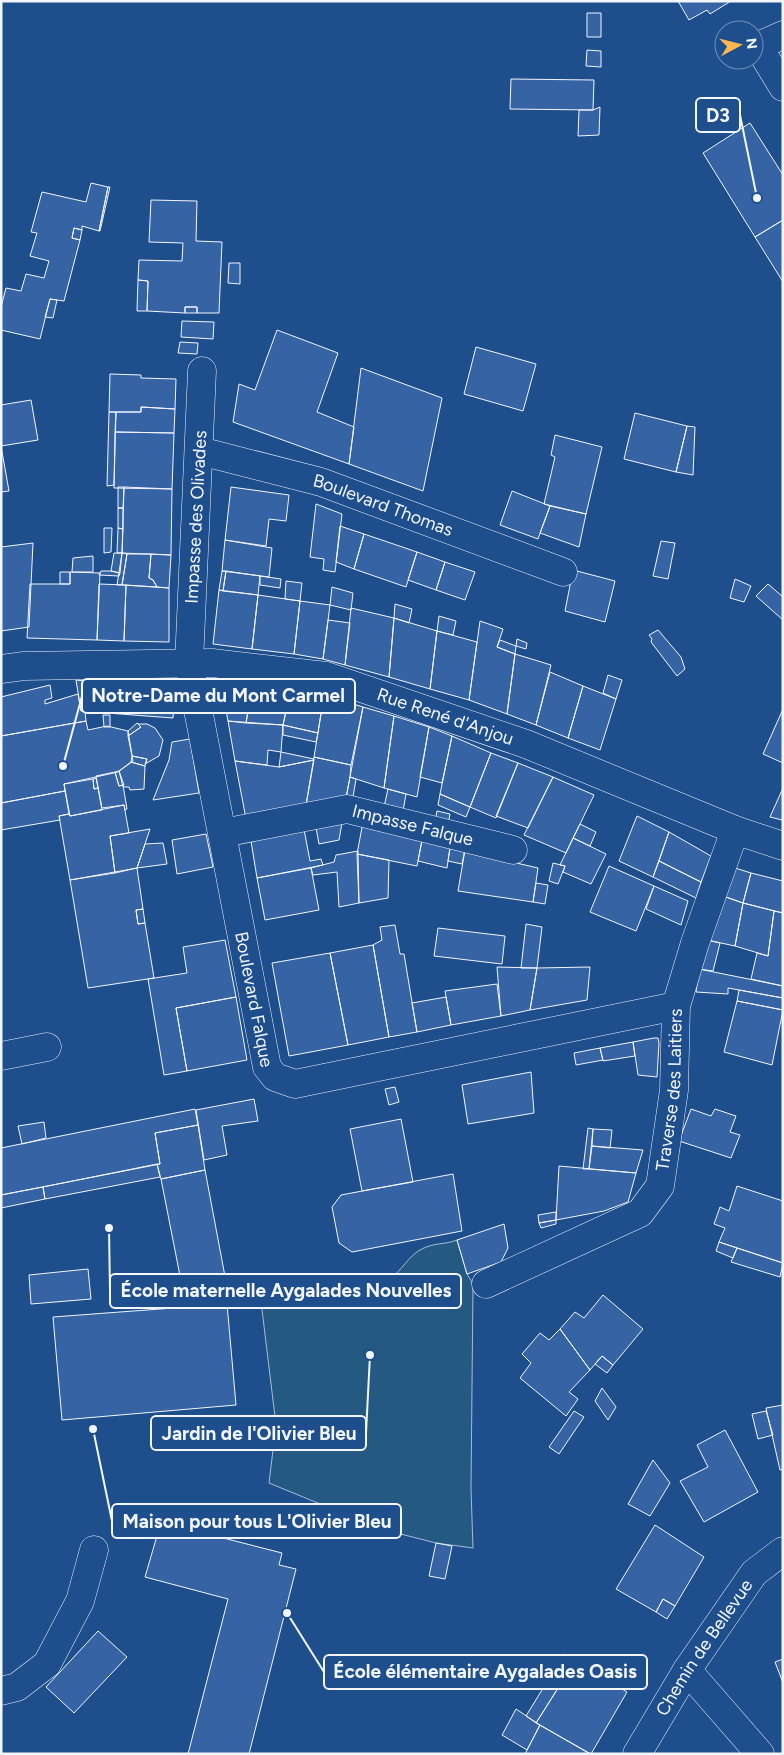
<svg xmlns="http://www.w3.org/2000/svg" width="784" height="1755" font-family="Figtree,sans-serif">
<rect width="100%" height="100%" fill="#1f4e8c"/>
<path fill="#245a82" stroke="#a8bbd7" d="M457 1240 467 1274 473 1284 471 1489 473 1548 436 1543 381 1529 269 1483 276 1425 259 1285 391 1278C401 1271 409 1256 420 1250 434 1242 445 1245 457 1240Z"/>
<path fill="#3563a3" stroke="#f2f6ff" d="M678 1H731L710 14 707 10 689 20Z
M587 13H601V37H587Z
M587 50 601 51V67L586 66Z
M511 79 594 80 593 110 510 109Z
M600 107 599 135 578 136 579 110H593Z
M750 123 783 175V220L755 237 703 153Z
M91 183 108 187 99 231 82 226V230L74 228 72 238 80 240 64 301 50 299 40 339 1 330V307L6 288 21 291 26 274 44 278 49 261 30 256 37 233 31 232 42 192 86 202Z
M108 187H110L100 231H99Z
M151 200 197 201 196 241 222 242 219 313H197V307H185V313L147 311 148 281 138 280 139 260 182 261 183 243 149 242Z
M783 220V282L755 237Z
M74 228 82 230 80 240 72 238Z
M229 263H240V284L228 283Z
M138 280 148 281 147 311H137Z
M50 299 57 300 53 318 45 317Z
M185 307H197V313H185Z
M182 321 214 322 213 339 181 337Z
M277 330 338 353 317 412 354 427 349 464 233 422 239 384 255 390Z
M180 342 198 343 197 354 178 353Z
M476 347 536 364 523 411 464 394Z
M361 368 442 398 423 491 349 464Z
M110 374 141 375V378L176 379 175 409 141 407V412H109Z
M31 400 38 440 1 446V405Z
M141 407 175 409 174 433 115 432 116 412H141Z
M109 412H116L114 485 107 486Z
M635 413 687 426 676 472 624 459Z
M687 426 695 427 693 475 676 472Z
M115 432 174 433 172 489 114 488Z
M555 435 602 447 586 514 544 504 555 457 551 455Z
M1 446 9 491 1 492Z
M118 487H124L123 508H118Z
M124 487 172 489 171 555 122 553Z
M231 487 289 495 286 521 269 519 266 546 225 540Z
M512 491 550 506 538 539 500 525Z
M316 504 342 514 335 572 323 570 324 559 310 557Z
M550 506 586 514 579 547 540 533Z
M118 508H123V529L118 528Z
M340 526 364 534 354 569 336 562Z
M104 528H112L111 552 104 553Z
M118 528 123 529 122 553H117Z
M364 534 417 552 406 587 354 569Z
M225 540 272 548 269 577 222 571Z
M661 541 675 543 668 579 653 576Z
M33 543 29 627 1 631V547Z
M417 552 445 562 436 590 408 580Z
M114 553H122L120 573 111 571Z
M122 553 127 554 122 585H117Z
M127 554H151L149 578 153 580 157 587 122 585Z
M151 554 171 555 169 588 157 587 153 580 149 578Z
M93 556V572H72L73 558Z
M445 562 475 572 465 600 436 590Z
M573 570 615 581 605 622 565 611Z
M101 571H111L120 573 119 576 99 575Z
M222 571H226L223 591 219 590Z
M226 571 260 576 258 595 223 591Z
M60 572H70V584H60Z
M70 572 100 573 97 640 27 638 30 584H70Z
M260 576 281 579 280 588 260 585Z
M735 579 751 586 744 602 730 598Z
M286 581 302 583 300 601 285 599Z
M99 584 126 585 124 641 97 640Z
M768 584 783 597V620L756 596Z
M126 585 169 588V642L124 641Z
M332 587 353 593 351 610 330 605Z
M219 590 258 595 252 649 213 644Z
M258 595 300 601 294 654 252 649Z
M300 601 330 605 323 659 294 654Z
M395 604 412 609 409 623 394 618Z
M351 608 394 618 389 677 345 665Z
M439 616 456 621 453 635 437 631Z
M394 618 437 631 430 689 389 677Z
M328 620 350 623 345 665 323 659Z
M480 621 503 629 497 647 515 654 507 714 469 700Z
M658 630 681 657 685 669 677 676 651 642 652 639 649 635Z
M437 631 477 642 469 700 430 689Z
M517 639 527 643 526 649 516 646Z
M500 640 516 646 515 654 497 647Z
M515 654 551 665 536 725 507 714Z
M550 672 583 686 568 738 536 725Z
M608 675 622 680 616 699 603 693Z
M76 680 175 691 173 718 81 711Z
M253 684 291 688 283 725 246 723Z
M50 685 52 698 45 700V704L78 694 81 711H85L86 721 1 736V697Z
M583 686 616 699 600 750 568 738Z
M291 688 324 695 318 733 283 725Z
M324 695 363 707 351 765 314 757Z
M224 700 249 704 246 723 228 721Z
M363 707 394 716 384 788 350 777Z
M783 709V763L763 754Z
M103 715H110V727H104Z
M394 716 429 727 417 797 384 788Z
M86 721 88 730 107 726 128 731 133 761 118 772 64 784 65 791 1 803V736Z
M228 721 283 725 281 752 268 750 267 765 235 761Z
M137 723 141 727 128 736V731Z
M138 724H147L155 728 163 740 159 756 145 764 147 759 132 756 128 736 141 727Z
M283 725 318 733 316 742 283 735Z
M429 727 452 736 442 783 420 777Z
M452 736 491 753 470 807 440 794Z
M190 739 199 793 153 800 169 760 172 742Z
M281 752 314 759V760L279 767Z
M491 753 518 763 496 818 470 807Z
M132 756 147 759 145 766 131 762Z
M314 757 351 765 350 777 345 803 305 811Z
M314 760 305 811 247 824 235 761 279 767Z
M131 762 145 766 144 789 130 790 129 787H123L119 771Z
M518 763 553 777 528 828 496 816Z
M119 771 124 785H123L119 786 115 772Z
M115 772 119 786 123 785 127 809 125 810 124 805 102 808 96 776Z
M350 777 356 779 352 803H345Z
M553 777 594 795 566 853 524 835Z
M96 778 98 788 94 789 93 779Z
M93 779 94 789 98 788 102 810 70 816 64 784Z
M783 788V819L782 820 770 817Z
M388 789 406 794 403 811 384 807Z
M65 791 69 814 59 816 60 820 1 830V803Z
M440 794 470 807 466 817 438 805Z
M124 805 129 833 110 836 115 873 70 880 59 816 69 814 70 816Z
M437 811 450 814 447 829 434 827Z
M637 816 669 832 653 877 619 861Z
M343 817 339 840 319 844 315 822Z
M363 822 423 835 417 866 357 854Z
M303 824 310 861 321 859 323 865 257 878 250 835Z
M580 824 596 832 590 846 573 838Z
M150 829 137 868 115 873 110 836Z
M669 832 711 856 701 882 659 861Z
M206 834 213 867 177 874 172 840Z
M423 835 451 841 447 868 418 861Z
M573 838 606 854 591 884 563 872 565 866 560 865Z
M451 841 466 844 462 864 448 861Z
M163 843 167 864 137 868 145 844Z
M466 844 486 856 538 868 533 902 458 891Z
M358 851 359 903 339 907 337 872 313 875 311 868 334 862 336 855Z
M357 854 389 860 388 898 359 903Z
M659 861 701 882 696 898 653 877Z
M553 863 565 866 558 884 549 881Z
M609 866 654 886 636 931 590 912Z
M732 867 751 873 743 903 723 896Z
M137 868 143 909 136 910 138 924 145 923 154 978 88 988 70 880Z
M311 868 319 910 265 920 257 878Z
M751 873 783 881V913L743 903Z
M536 883 548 885 545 904 533 902Z
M654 886 688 901 681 925 646 909Z
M723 896 743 903 735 946 707 940Z
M743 903 774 911 768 956 735 946Z
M143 909 145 923 138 924 136 910Z
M774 911 783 913V986L751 979 757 953 768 956Z
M526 924 542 927 537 968H521Z
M395 925 400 954H404L417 1032 389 1037 373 945 382 940 380 927Z
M438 928 505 936 502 964 434 956Z
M225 940 236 997 176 1008 187 1071 164 1075 148 979 187 973 183 947Z
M707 940 720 943 713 971 699 969Z
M373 945 389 1037 348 1045 330 953Z
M330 953 348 1045 289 1056 272 963Z
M497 967 537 968 530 1010 501 1016Z
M590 967 587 1000 530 1010 537 968Z
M699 969 783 986V998L728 988V994L696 992Z
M497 984 501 1016 451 1025 445 991Z
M739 990 783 998V1010L737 1001Z
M236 997 247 1060 187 1071 176 1008Z
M446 997 451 1025 417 1032 412 1003Z
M737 1001 783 1010 772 1065 724 1052Z
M654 1038H658L659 1043 657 1077 638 1075 633 1042Z
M633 1042 635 1056 603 1061 600 1048Z
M600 1048 603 1060 576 1065 574 1053Z
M531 1072 534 1113 468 1124 462 1085Z
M395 1087 399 1102 389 1105 385 1089Z
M254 1099 258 1121 222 1126 227 1155 204 1160 196 1110Z
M195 1109 198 1125 155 1133 160 1164 1 1195V1148Z
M691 1109 711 1116 715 1109 736 1116 730 1132 740 1135 731 1158 679 1141Z
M401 1119 413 1182 362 1191 350 1129Z
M44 1122 46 1138 22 1144 18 1126Z
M198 1125 205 1170 161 1179 157 1164H160L155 1133Z
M588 1128 593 1129 589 1169H583Z
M593 1129 612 1130 610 1148 592 1146Z
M592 1146 643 1150 636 1173 589 1169Z
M157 1164 160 1177 45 1199 43 1187Z
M559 1166 636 1173 628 1202 604 1211 556 1220Z
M205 1170 227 1287 183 1291 161 1179Z
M453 1174 462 1231 352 1252 339 1243 332 1207 341 1195Z
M737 1186 783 1201V1263L719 1242 725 1228 714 1224 720 1207 729 1211Z
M43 1187 45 1199 1 1208V1195Z
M556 1212V1220L539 1223 538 1215Z
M556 1220V1224L541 1228 539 1223Z
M504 1224 508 1248 501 1262 467 1274 457 1240Z
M719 1242 737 1248 733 1258 716 1251Z
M737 1248 783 1263 780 1277 731 1262Z
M88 1269 91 1299 31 1304 29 1275Z
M603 1295 643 1329 613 1365 602 1356 590 1370 560 1329 575 1312 584 1318Z
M227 1304 236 1405 62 1420 53 1317Z
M560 1329 590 1370 569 1392 578 1399 566 1416 520 1378 531 1363 522 1354 540 1333 549 1340Z
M602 1356 613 1365 607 1373 595 1364Z
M602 1388 616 1407 608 1420 595 1401Z
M783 1405V1469L780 1470 766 1408Z
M574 1411 584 1417 559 1454 549 1447Z
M766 1411 773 1435 758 1439 752 1414Z
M725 1430 758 1492 704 1522 680 1481 708 1467 697 1445Z
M653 1460 670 1483 650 1516 628 1504Z
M161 1522 282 1553 279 1565 296 1569 249 1754H188L228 1599 145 1577Z
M655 1525 704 1557 675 1606 663 1599 656 1612 616 1589Z
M436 1543 452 1546 445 1579 429 1576Z
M663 1599 675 1606 667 1619 656 1612Z
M98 1631 127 1657 74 1713 46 1687Z
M564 1654 572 1659 557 1683 560 1685 536 1723 526 1716Z
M572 1659 627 1692 591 1754 536 1723 560 1685 557 1683Z
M783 1659V1683L775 1662Z
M516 1709 540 1725 527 1750 502 1735Z
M540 1725 590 1754H525Z"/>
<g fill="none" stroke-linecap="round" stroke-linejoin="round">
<g stroke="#f2f6ff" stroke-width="29">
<g id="minor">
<path d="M783 35 758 46 783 87"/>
<path id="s1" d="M202 371 189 663 267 1067 275 1077 295 1084 676 1006"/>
<path id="s2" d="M200 451 321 482 563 572"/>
<path id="s3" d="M1 669 24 666 212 663 326 676 526 744 735 830 783 846"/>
<path id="s4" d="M223 833 347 809 513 850"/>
<path d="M1 1056 47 1047"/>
<path id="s5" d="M486 1284 640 1213 660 1186 674 1090 676 1006 695 943 735 830"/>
<path d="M687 1670 760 1754"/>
<path d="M1 1691 17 1687 47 1664 80 1601 94 1550"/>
<path id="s6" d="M637 1754 687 1670 754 1573 783 1551"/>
</g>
</g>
<use href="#minor" stroke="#1f4e8c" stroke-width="28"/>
</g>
<g text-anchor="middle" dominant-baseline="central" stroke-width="4" stroke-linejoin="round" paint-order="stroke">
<g font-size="18" fill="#f2f6ff" stroke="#1f4e8c">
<text stroke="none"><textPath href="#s2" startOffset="191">Boulevard Thomas</textPath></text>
<text transform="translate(196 517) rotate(-87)">Impasse des Olivades</text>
<text stroke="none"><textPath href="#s3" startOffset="452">Rue René d'Anjou</textPath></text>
<text stroke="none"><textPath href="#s4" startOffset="194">Impasse Falque</textPath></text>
<text stroke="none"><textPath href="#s1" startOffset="635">Boulevard Falque</textPath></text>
<text stroke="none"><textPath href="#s5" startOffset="300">Traverse des Laitiers</textPath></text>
<text stroke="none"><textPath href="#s6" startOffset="126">Chemin de Bellevue</textPath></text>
</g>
</g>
<path fill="none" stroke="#f2f6ff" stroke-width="2" d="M757 198L740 115M63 766L82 696M109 1228L110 1291M370 1355L366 1433M93 1429L112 1521M287 1613L324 1672"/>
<g fill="#f2f6ff" stroke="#1f4e8c" stroke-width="2">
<circle cx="757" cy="198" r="5"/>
<circle cx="63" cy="766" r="5"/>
<circle cx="109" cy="1228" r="5"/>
<circle cx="370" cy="1355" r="5"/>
<circle cx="93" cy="1429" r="5"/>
<circle cx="287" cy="1613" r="5"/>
</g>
<g fill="#1f4e8c" stroke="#f2f6ff" stroke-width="2">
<rect x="696" y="98" width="44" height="34" rx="5"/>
<rect x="82" y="679" width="273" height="34" rx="5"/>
<rect x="110" y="1274" width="351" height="34" rx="5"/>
<rect x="151" y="1416" width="215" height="34" rx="5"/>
<rect x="112" y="1504" width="289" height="34" rx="5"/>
<rect x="324" y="1655" width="323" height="34" rx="5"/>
</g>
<g font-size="19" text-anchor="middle" font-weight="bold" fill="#f2f6ff">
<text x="718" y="122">D3</text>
<text x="218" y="702">Notre-Dame du Mont Carmel</text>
<text x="286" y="1297">École maternelle Aygalades Nouvelles</text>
<text x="259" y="1440">Jardin de l'Olivier Bleu</text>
<text x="257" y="1528">Maison pour tous L'Olivier Bleu</text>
<text x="485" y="1678">École élémentaire Aygalades Oasis</text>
</g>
<rect width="784" height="1755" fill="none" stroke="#f2f6ff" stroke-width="5"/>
<g transform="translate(739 45) rotate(83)"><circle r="24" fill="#1f4e8c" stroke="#7391ba"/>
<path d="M0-4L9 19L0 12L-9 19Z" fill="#ffb74d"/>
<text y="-8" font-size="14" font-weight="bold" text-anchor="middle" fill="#f2f6ff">N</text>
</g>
</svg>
